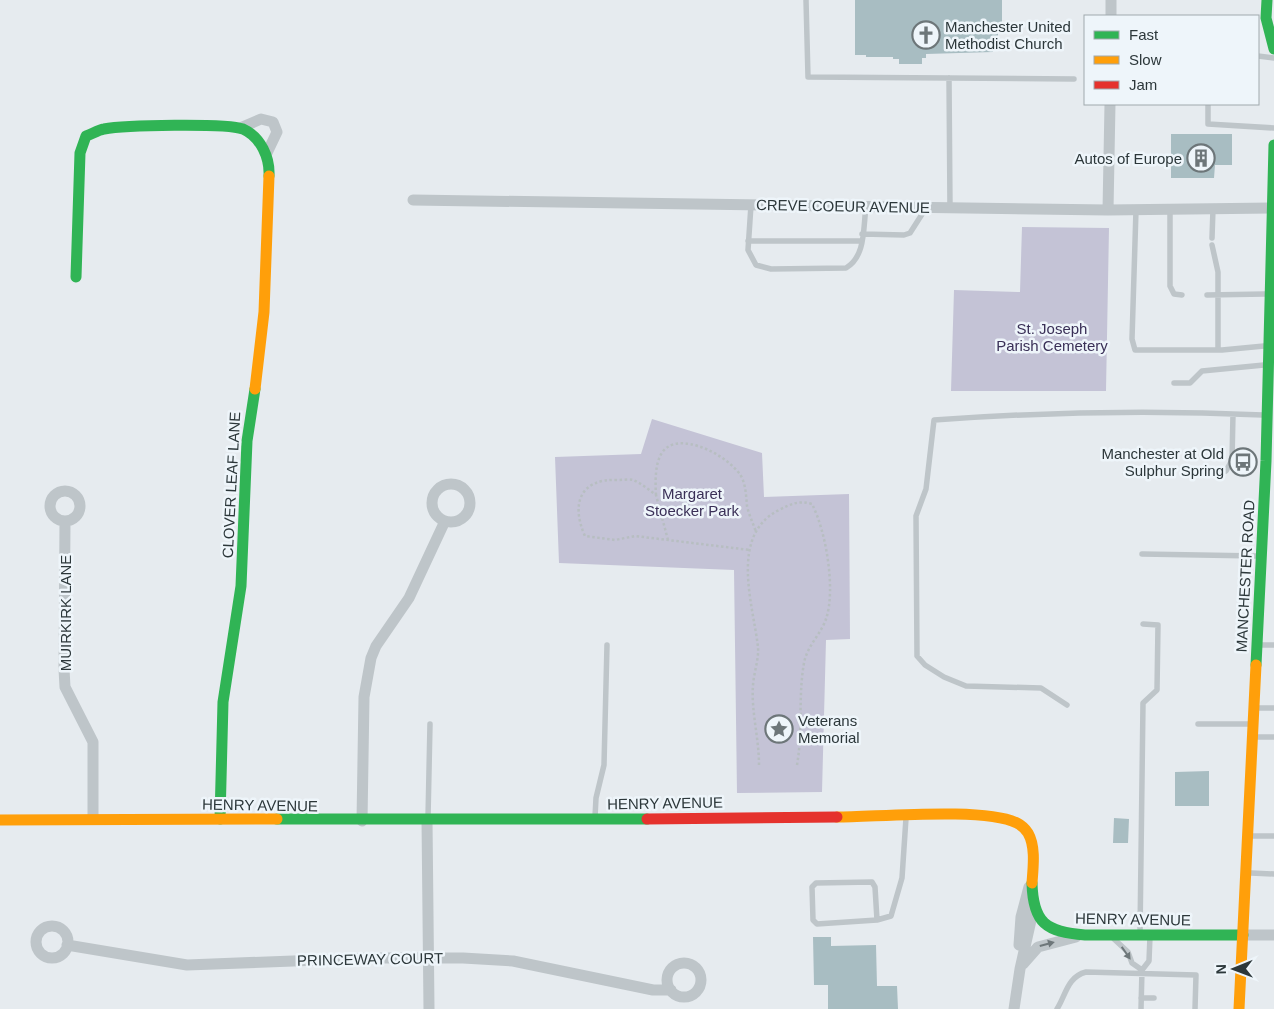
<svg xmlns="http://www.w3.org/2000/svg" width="1274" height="1009" font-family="Arial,sans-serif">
<rect width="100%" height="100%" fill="#e6ebef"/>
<path fill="#c4c3d6" d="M1022 227 1109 228 1106 391H951L954 290 1020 292Z
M652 419 762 453 764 497 849 494 850 639 826 640 822 792 737 793 734 570 559 563 555 457 641 454Z"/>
<path fill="#a8bdc2" d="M855 0H1002V29H998V40H993V52L926 54V58H922V64H899V59H893V57H866V55H855Z
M1171 134H1232V165H1215L1214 178H1171Z
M1209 771V806H1175V772Z
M1114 818 1129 819 1128 843H1113Z
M813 937H831V946L876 945 877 986H897L898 1009H828V985H814Z"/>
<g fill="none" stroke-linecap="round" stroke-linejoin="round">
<path stroke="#b7bec1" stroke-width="2.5" stroke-dasharray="2.5 2.5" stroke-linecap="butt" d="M656 495C654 463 658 434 698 446 714 451 729 461 739 473 746 482 746 496 747 506 749 515 753 523 756 532
M668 540 656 495C649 490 641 483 633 480 629 479 623 480 618 480 579 478 571 505 585 536L615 540 635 536 750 550
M759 765C759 738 751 711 753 685 754 672 759 659 758 647 753 604 729 535 779 510 791 504 799 500 812 504 826 531 836 590 826 619 821 634 807 646 804 663 798 696 803 731 797 765"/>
<path stroke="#bec5c9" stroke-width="5.5" d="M806 0 808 77 1074 79
M1258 56 1274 58
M949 78 950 208
M1208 104V124L1274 128
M751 205 748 250 756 265 771 269 846 268C866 256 863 228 866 207
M1136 210 1132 339 1135 350H1222L1264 346
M1170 210V286L1174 294 1182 295
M862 234 904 235 910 233 926 208
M1212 238 1213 209
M748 241H861
M1212 245 1218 272V350
M1207 295 1265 294
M1174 383H1190L1202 371 1264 365
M1214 474 1226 471 1232 460 1233 414
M1142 554 1257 556
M1262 645H1274
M1067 705 1041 688 966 686 944 677 925 665 917 656 916 516 926 489 934 420C1044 412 1153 410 1263 415
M1259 708H1274
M1198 724H1249
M1257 737H1274
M595 817 596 798 604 765 607 645
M428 818 430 724
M1253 836H1274
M1251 873 1274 874
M877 920 875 887 872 882 816 883 812 887 813 920 817 924 877 920 891 916 902 878 906 818
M1140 934 1143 703 1157 690 1158 625 1143 624
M1114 939 1128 952 1132 963 1142 970
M1141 998H1154
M1057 1009C1066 995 1067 977 1086 972L1196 975 1195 1009
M1141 1009 1142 970 1149 961 1150 936"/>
<path stroke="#bec5c9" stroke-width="11" d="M1111 0V16
M240 128 261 119 273 122 277 132 267 153
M413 200 1108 210 1272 208
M1108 210 1110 104
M432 503a19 19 0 1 1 38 0a19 19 0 1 1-38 0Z
M50 506a15 15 0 1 1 30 0a15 15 0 1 1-30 0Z
M65 521 64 669 65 687 93 742V819
M427 820 429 1009
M362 821 364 697 371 658 376 646 409 598 445 521
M36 942a16 16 0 1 1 32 0a16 16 0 1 1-32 0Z
M1243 935H1274
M67 945 187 965 371 958H463L513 961 653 990H671
M1019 945 1021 917 1029 887
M667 980a17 17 0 1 1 34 0a17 17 0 1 1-34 0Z
M1023 964 1038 947 1076 937
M1014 1009 1020 969 1034 907"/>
<path stroke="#30b455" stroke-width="11" d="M1267 0 1266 18 1274 49
M76 277 80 153 86 136C92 134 98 130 104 129 124 125 226 123 243 129 261 137 270 158 269 176
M1256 665 1266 461 1274 145
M220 819 223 702 241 586 247 441 255 389
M277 819H647
M1032 883C1033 923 1046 932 1085 935H1243"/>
<path stroke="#ff9f0a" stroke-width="11" d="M255 389 264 312 269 176
M837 817C878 817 984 807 1017 823 1021 825 1026 830 1028 833 1036 847 1033 868 1032 883
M0 820 277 819
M1239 1009 1256 665"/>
<path stroke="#e5322d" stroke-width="11" d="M647 819 837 817"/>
</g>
<defs><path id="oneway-solid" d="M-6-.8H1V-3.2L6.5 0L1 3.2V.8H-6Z" transform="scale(1.25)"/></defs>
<g fill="#6e777a">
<use href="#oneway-solid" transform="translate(1047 944) rotate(-15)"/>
<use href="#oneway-solid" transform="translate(1126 953) rotate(55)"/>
</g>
<defs>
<g id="church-ring" transform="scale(1.4375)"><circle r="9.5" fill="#eef5fa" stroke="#6d7679" stroke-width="1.5"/><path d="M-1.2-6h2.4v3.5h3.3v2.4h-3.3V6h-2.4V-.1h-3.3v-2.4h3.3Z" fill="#6d7679"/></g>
<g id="building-ring" transform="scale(1.4375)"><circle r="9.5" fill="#eef5fa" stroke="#6d7679" stroke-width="1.5"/><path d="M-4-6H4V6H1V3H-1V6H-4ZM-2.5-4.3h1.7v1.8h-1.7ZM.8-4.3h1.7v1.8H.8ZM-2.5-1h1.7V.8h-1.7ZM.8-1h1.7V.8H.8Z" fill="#6d7679"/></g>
<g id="bus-ring" transform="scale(1.4375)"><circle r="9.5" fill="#eef5fa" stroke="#6d7679" stroke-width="1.5"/><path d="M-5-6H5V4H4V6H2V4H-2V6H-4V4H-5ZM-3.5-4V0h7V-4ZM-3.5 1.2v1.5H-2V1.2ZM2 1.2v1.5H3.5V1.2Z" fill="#6d7679"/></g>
<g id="sight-ring" transform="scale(1.4375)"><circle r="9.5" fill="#eef5fa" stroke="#6d7679" stroke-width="1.5"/><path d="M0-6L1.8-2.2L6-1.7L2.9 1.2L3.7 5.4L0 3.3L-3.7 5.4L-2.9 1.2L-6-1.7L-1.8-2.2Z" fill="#6d7679"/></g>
</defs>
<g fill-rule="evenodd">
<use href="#church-ring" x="926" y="35"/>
<use href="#building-ring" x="1201" y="158"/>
<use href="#bus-ring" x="1243" y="462"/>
<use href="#sight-ring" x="779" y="729"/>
</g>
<g text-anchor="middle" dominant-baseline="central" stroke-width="5" stroke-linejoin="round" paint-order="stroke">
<g font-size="15" fill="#2c373a" stroke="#eef5fa" text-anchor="start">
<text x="945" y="26">Manchester United<tspan x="945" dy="17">Methodist Church</tspan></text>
<text x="1182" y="158" text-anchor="end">Autos of Europe</text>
<text x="1224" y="453" text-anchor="end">Manchester at Old<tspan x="1224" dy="17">Sulphur Spring</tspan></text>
<text x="798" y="720">Veterans<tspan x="798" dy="17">Memorial</tspan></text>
</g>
<g font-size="15" fill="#2c373a" stroke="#eef5fa">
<text transform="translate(843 206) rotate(1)">CREVE COEUR AVENUE</text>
<text transform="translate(231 485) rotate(-87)">CLOVER LEAF LANE</text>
<text transform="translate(1245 576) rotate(-87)">MANCHESTER ROAD</text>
<text transform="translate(65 613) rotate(-90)">MUIRKIRK LANE</text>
<text transform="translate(665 803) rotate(-1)">HENRY AVENUE</text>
<text transform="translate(260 805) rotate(1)">HENRY AVENUE</text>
<text transform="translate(1133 919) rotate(1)">HENRY AVENUE</text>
<text transform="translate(370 959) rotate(-1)">PRINCEWAY COURT</text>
</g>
<g font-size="15" fill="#3a3057" stroke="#eef5fa">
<text x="1052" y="328">St. Joseph<tspan x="1052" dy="17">Parish Cemetery</tspan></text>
<text x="692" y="493">Margaret<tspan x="692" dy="17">Stoecker Park</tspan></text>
</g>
</g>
<rect x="1084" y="15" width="175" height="90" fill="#eef5fa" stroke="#a0a9ad"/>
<rect x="1094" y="31" width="25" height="8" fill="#30b455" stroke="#a0a9ad"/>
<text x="1129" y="40" font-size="15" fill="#2c373a">Fast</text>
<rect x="1094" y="56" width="25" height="8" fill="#ff9f0a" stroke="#a0a9ad"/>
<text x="1129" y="65" font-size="15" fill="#2c373a">Slow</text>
<rect x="1094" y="81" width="25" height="8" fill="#e5322d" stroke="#a0a9ad"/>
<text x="1129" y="90" font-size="15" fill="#2c373a">Jam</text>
<g transform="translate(1234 969) rotate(269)" stroke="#eef5fa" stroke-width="4" paint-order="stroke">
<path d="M0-4L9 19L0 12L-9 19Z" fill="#2c373a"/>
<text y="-8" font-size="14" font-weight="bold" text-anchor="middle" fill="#2c373a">N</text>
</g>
</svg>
